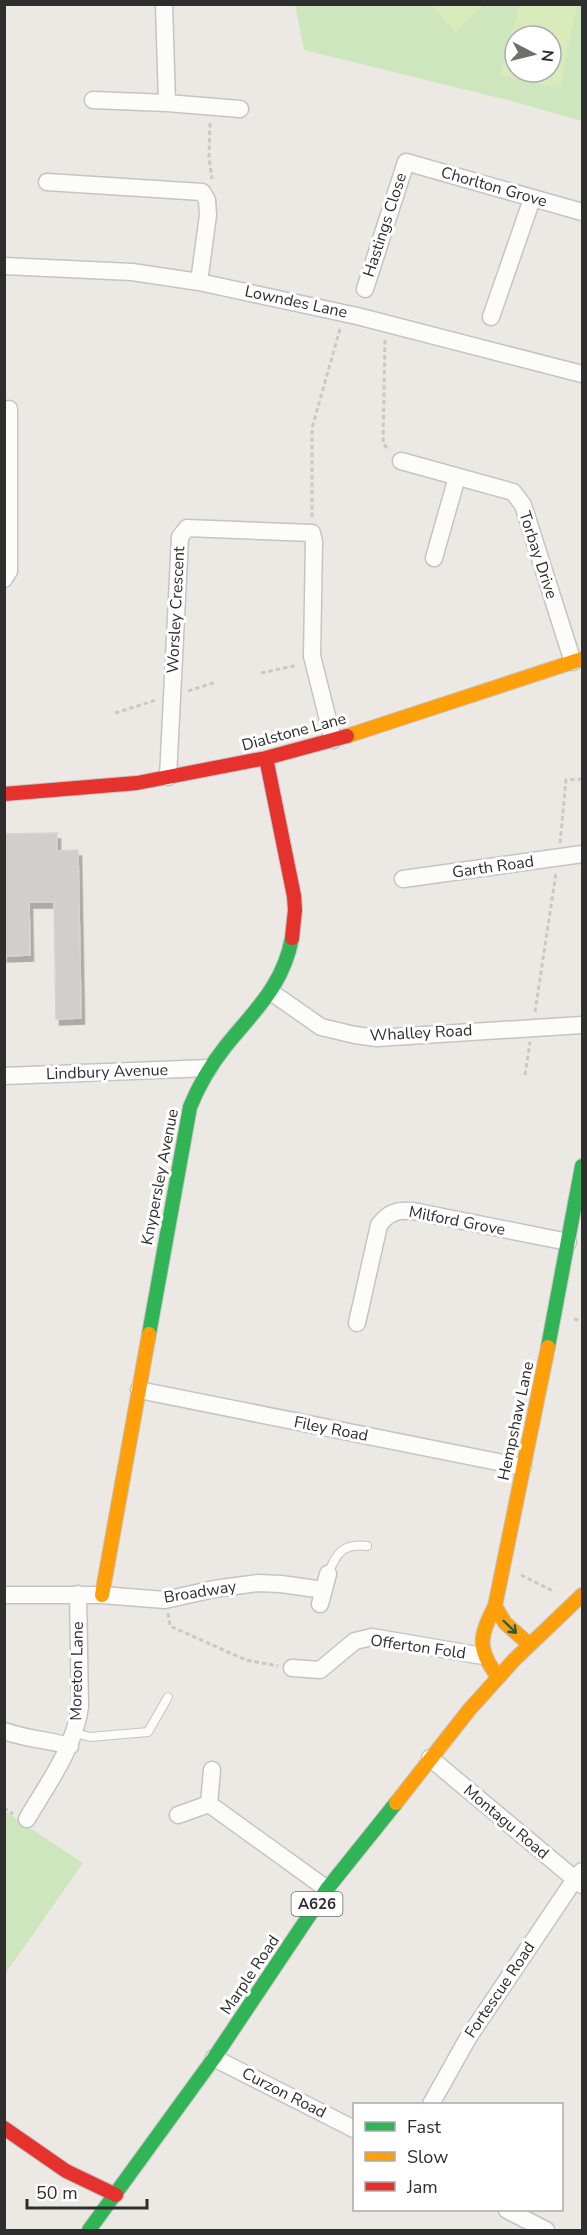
<svg xmlns="http://www.w3.org/2000/svg" width="587" height="2235" font-family="'Nunito Sans',sans-serif">
<defs>
<filter id="shadow"><feDropShadow dx="3.5" dy="6" stdDeviation="0" flood-color="#0004"/></filter>
</defs>
<rect width="100%" height="100%" fill="#ece8e4"/>
<path fill="#cee6be" fill-rule="evenodd" d="M295 5H582V121L515 102 304 50ZM515 36H551V72H515Z
M4 1811 83 1863 5 1974 4 1973Z"/>
<path fill="#d9eabb" fill-rule="evenodd" d="M520 4 577 5 560 88 500 75ZM515 36H551V72H515Z
M431 5H484L455 32Z"/>
<path fill="#d1cecb" stroke="#d7d4d0" stroke-width="1.5" filter="url(#shadow)" d="M57 833V851L78 850 81 1018 56 1019 54 902H29L30 955 4 956V834Z"/>
<g fill="none" stroke-linecap="round" stroke-linejoin="round">
<g stroke="#c5c4c5" stroke-width="10">
<path id="lane" d="M328 1574C336 1554 342 1543 367 1546
M75 1733 90 1737 148 1732 168 1697"/>
</g>
<g stroke="#c5c4c5" stroke-width="19">
<path id="street" d="M164 4 167 103 240 109
M93 100 167 103
M47 182 202 192 207 200 208 215 199 282
M4 266 132 272 199 282 357 316 582 374
M365 289 406 162 582 212
M491 317 532 199
M401 461 513 492 523 505 573 662
M434 558 457 477
M4 579 9 571V409
M168 777 180 537 187 528 312 533 314 542 312 656 333 740
M403 879 582 854
M271 992 321 1027 355 1035 377 1038 582 1025
M4 1076 209 1068
M357 1323 379 1225C389 1212 397 1210 413 1211L568 1242
M139 1390 523 1467
M4 1595H102L165 1600 214 1589 258 1583 281 1584 323 1590
M320 1604 328 1574
M292 1668 320 1670 355 1641 372 1637 483 1656
M4 1731C26 1739 48 1740 70 1746
M430 1758 582 1885
M209 1804 327 1889
M178 1815 209 1804 212 1770
M27 1819C48 1783 74 1749 80 1707L78 1594
M214 2058 354 2129
M431 2104 468 2038 575 1879 582 1871
M507 2210 546 2230"/>
</g>
<g stroke="#c5c4c5" stroke-width="16">
<path id="fast" d="M149 1334 190 1107C199 1085 210 1066 225 1047 254 1011 283 986 292 938
M548 1347 582 1166
M89 2230 214 2058 327 1889 396 1803"/>
</g>
<g stroke="#c5c4c5" stroke-width="16">
<path id="slow" d="M347 736 582 659
M102 1595 149 1334
M495 1606 505 1623 530 1645
M498 1677C477 1649 479 1637 495 1606L548 1347
M396 1803 469 1710 514 1660 582 1595"/>
</g>
<g stroke="#c5c4c5" stroke-width="16">
<path id="jam" d="M266 758 294 896 295 910 292 938
M4 794 137 783 266 758 347 736
M4 2128 66 2171 116 2195"/>
</g>
<path stroke="#c9c9c8" stroke-width="3" stroke-dasharray="4.5 3" stroke-linecap="butt" d="M210 123 209 157 212 179
M385 340 383 444 390 450
M312 517V428L340 329
M261 673 298 665
M188 691 216 682
M115 713 156 700
M560 843 566 780 582 779
M535 1012 556 873
M525 1075 530 1042
M574 1319 582 1321
M521 1575 555 1592
M168 1613 170 1626 246 1660 278 1666
M4 1808 13 1814"/>
<use href="#lane" stroke="#fcfcfb" stroke-width="8"/>
<use href="#street" stroke="#fcfcfb" stroke-width="16"/>
<use href="#fast" stroke="#30b455" stroke-width="14"/>
<use href="#slow" stroke="#ff9f0a" stroke-width="14"/>
<use href="#jam" stroke="#e5322d" stroke-width="14"/>
</g>
<defs><path id="oneway-shaft" d="M-6 0H5M1.5-3L5.5 0L1.5 3" fill="none" stroke-width="1.6" stroke-linecap="round" stroke-linejoin="round" transform="scale(1.5)"/></defs>
<use stroke="#2f5d3c" href="#oneway-shaft" transform="translate(510 1627) rotate(44)"/>
<g text-anchor="middle" dominant-baseline="central" stroke-width="6" stroke-linejoin="round" paint-order="stroke">
<rect fill="#fff" stroke="#6d6d6d" stroke-width="1.5" x="291.5" y="1892" width="51" height="24" rx="4.5"/>
<g font-size="15" font-weight="bold" fill="#2e2e2e">
<text x="317" y="1904">A626</text>
</g>
<g font-size="16" fill="#2e2e2e" stroke="#fff">
<text transform="translate(494 187) rotate(16)">Chorlton Grove</text>
<text transform="translate(385 225) rotate(-72)">Hastings Close</text>
<text transform="translate(296 302) rotate(12)">Lowndes Lane</text>
<text transform="translate(538 555) rotate(72)">Torbay Drive</text>
<text transform="translate(176 610) rotate(-87)">Worsley Crescent</text>
<text transform="translate(294 732) rotate(-15)">Dialstone Lane</text>
<text transform="translate(493 867) rotate(-8)">Garth Road</text>
<text transform="translate(421 1033) rotate(-3)">Whalley Road</text>
<text transform="translate(107 1072) rotate(-2)">Lindbury Avenue</text>
<text transform="translate(160 1177) rotate(-79)">Knypersley Avenue</text>
<text transform="translate(457 1221) rotate(11)">Milford Grove</text>
<text transform="translate(516 1421) rotate(-78)">Hempshaw Lane</text>
<text transform="translate(331 1429) rotate(11)">Filey Road</text>
<text transform="translate(200 1592) rotate(-9)">Broadway</text>
<text transform="translate(418 1647) rotate(8)">Offerton Fold</text>
<text transform="translate(77 1671) rotate(-89)">Moreton Lane</text>
<text transform="translate(506 1822) rotate(40)">Montagu Road</text>
<text transform="translate(250 1975) rotate(-56)">Marple Road</text>
<text transform="translate(500 1990) rotate(-56)">Fortescue Road</text>
<text transform="translate(284 2093) rotate(27)">Curzon Road</text>
</g>
</g>
<rect width="587" height="2235" fill="none" stroke="#2e2e2e" stroke-width="12"/>
<rect x="353" y="2103" width="210" height="108" fill="#ffffff" stroke="#ababab" stroke-width="1.5"/>
<rect x="365" y="2122" width="30" height="9" fill="#30b455" stroke="#ababab" stroke-width="1.5"/>
<text x="407" y="2133" font-size="18" fill="#2e2e2e">Fast</text>
<rect x="365" y="2152" width="30" height="9" fill="#ff9f0a" stroke="#ababab" stroke-width="1.5"/>
<text x="407" y="2163" font-size="18" fill="#2e2e2e">Slow</text>
<rect x="365" y="2182" width="30" height="9" fill="#e5322d" stroke="#ababab" stroke-width="1.5"/>
<text x="407" y="2193" font-size="18" fill="#2e2e2e">Jam</text>
<g transform="translate(533 54) rotate(97)"><circle r="28" fill="#ffffff" stroke="#ababab" stroke-width="1.5"/>
<path d="M0-4.5L10 22L0 15L-10 22Z" fill="#706f6e"/>
<text y="-9" font-size="16" font-weight="bold" text-anchor="middle" fill="#2e2e2e">N</text>
</g>
<path d="M27 2199v9h120v-9" fill="none" stroke="#2e2e2e" stroke-width="3"/>
<text x="36" y="2199" font-size="18" fill="#2e2e2e" stroke="#ffffff" stroke-width="4.5" paint-order="stroke">50 m</text>
</svg>
